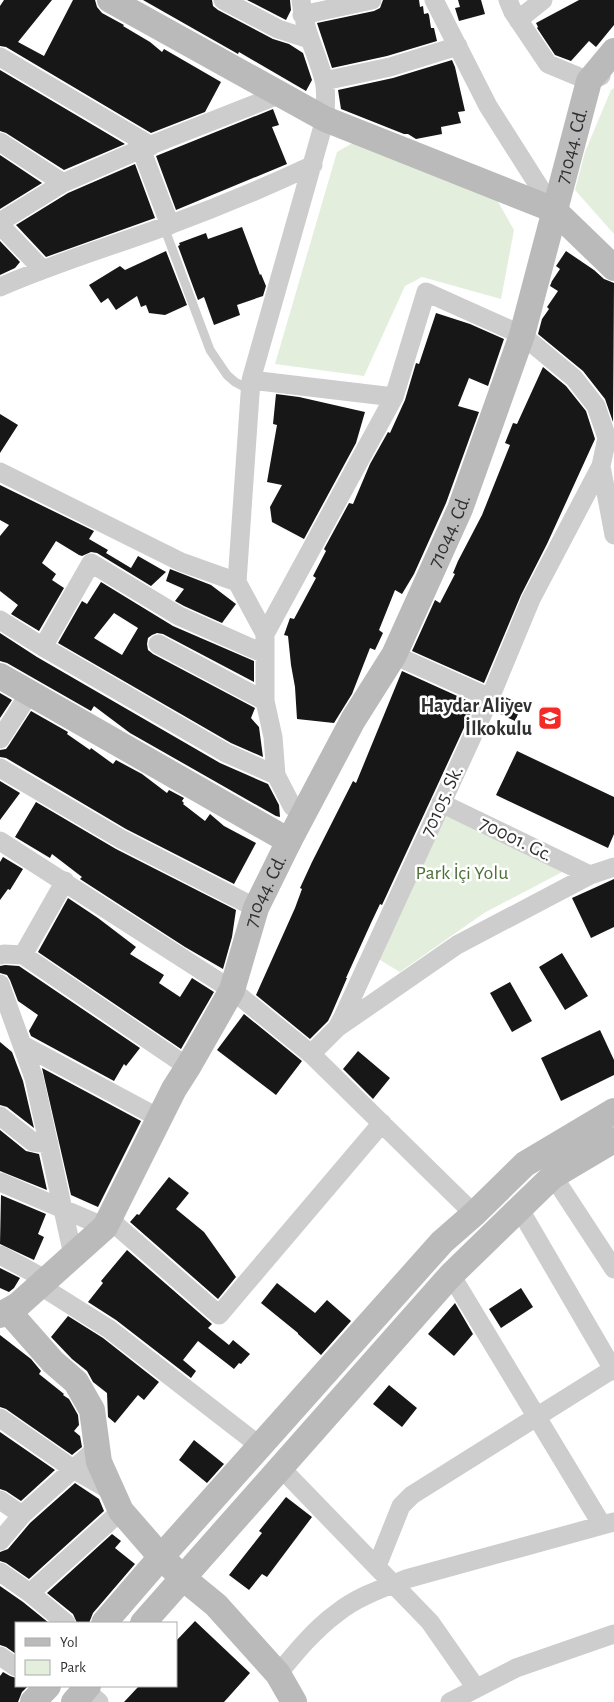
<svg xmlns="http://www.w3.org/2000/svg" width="614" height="1702" font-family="'Alegreya Sans',sans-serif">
<rect width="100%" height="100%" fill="#fff"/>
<path fill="#e4eedd" d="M614 88V234L575 190 585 152 611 90Z
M356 141 497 200 514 230 501 299 422 277 405 286 364 376 275 364 337 152Z
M440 812 566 870 484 913 400 972 375 957Z"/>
<path fill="#171717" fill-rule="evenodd" d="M4 0H52L18 42 44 56 73 0H95L97 7 102 13 124 25 123 26 150 42 162 52 164 49 221 82 205 112 151 133 6 47 0 46V6Z
M143 0H212L213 6 218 10 273 39 289 44 303 53 312 80 306 91 239 52 238 54Z
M247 0H290L291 10 286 20Z
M383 0H419L420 7 423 6 424 14 428 13 429 15 431 28H434L437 41 387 56 332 68 317 23 374 11 380 8Z
M458 0H481L485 14 459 21 455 8 460 7Z
M579 0H614V25L596 47 589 41 571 61 555 55 537 28 538 27 536 23Z
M452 60 455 67 465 111 458 112 461 123 441 127 442 134 416 139 408 134H404L341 109 338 90 393 78Z
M0 70 125 144 64 170 6 133 0 131Z
M273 109 279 125 272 127 287 164 176 210 156 156Z
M0 155 42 183 0 209Z
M135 164 155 218 46 257 16 225 68 193Z
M242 227 260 275 261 274 266 286 263 296 237 305 240 315 214 325 204 297 198 300 178 246 180 245 179 243 206 233 208 239Z
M0 241 20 262 15 268 0 275Z
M166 251 187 305 165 315 149 313 146 305 141 307 137 296 116 310 108 298 101 303 89 285 120 266 125 270Z
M566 251 594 270 604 279 614 283 613 422 605 399 583 371 538 334 542 319 549 309 547 307 558 291 550 286 552 281 560 269 556 266Z
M436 313 470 324 504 339 488 386 469 378 458 406 479 412 446 503 414 574 402 594 395 590 379 630 383 633 375 650 370 648 352 694 334 723 297 719 295 687 291 665 288 636 284 635 290 618 294 619 316 578 313 576 326 551 324 549 349 503 353 504 370 464 388 432 390 433 405 400 416 363 419 364Z
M543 367 566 386 586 411 595 439 547 544 521 595 484 683 412 651 435 600 440 603 455 574 453 573 458 561 482 515 510 445 505 443 513 423 517 424Z
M276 394 299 397 365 412 356 443 304 539 272 522 270 507 282 485 267 482 277 425 273 424Z
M0 414 18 425 0 453Z
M0 485 94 531 89 539 108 550 106 553 131 568 138 556 166 572 151 586 97 553 91 552 82 556 79 555 56 541 42 563 56 574 52 580 64 588 39 631 11 614 18 605 0 591V536L9 525 0 520Z
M170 569 211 585 236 604 222 623 184 606 175 601 184 589 166 581Z
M101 582 173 626 254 661V682L163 634 157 633 152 635 148 638 147 644 148 650 153 654 255 708 251 718 259 727 263 757 231 743 58 643 82 601 87 604ZM114 613 138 628 122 655 94 638Z
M0 633 37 657 220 763 268 784 279 805 280 817 276 816 130 733 94 706 91 711 7 663 0 661Z
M402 671 475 704 382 905 380 904 371 923 346 978H347L331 1015 328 1021 310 1039 256 995 295 908 302 889 300 888 312 862 353 781 356 783 363 766Z
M0 693 12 700 0 718Z
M503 696 522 705 515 721 496 712Z
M31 711 68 732 67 734 90 750 91 748 113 764 116 760 142 774 167 793 169 790 184 798 182 801 184 803 183 804 205 821 210 814 224 826 256 843 234 884 126 829 6 758 0 757V750L6 749 9 745Z
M517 751 614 797V834L608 848 496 795Z
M0 781 20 793 0 820Z
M36 802 116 849 236 910 232 937 223 969 185 947 80 879 82 877 52 854 50 858 15 837Z
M3 857 23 869 10 890 8 889 0 900V862Z
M614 879V927L591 938 572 898Z
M68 898 98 918 136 947 130 954 164 975 159 983 180 997 192 978 214 992 181 1049 38 952Z
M562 953 588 996 565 1010 539 967Z
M5 965 19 966 140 1048 126 1066 124 1064 114 1081 31 1036 29 1031 38 1015 18 1001 10 980 7 975 0 973V966Z
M510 982 532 1021 512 1032 490 993Z
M244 1014 302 1061 276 1095 217 1050Z
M600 1030 614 1060V1075L561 1101 541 1058Z
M0 1042 12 1052 23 1081 34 1128 7 1107 0 1105Z
M358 1051 390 1078 373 1099 343 1069Z
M42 1068 141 1121 98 1207 71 1195Z
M0 1130 26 1151 39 1154 47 1190 0 1171Z
M169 1177 189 1193 176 1209 204 1232 236 1277 218 1299 130 1222 137 1214 139 1215Z
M1 1195 46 1214 38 1234 44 1237 34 1260 0 1244Z
M127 1250 212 1324 208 1328 229 1345 233 1340 250 1354 241 1364 239 1363 234 1369 198 1341 183 1360 196 1371 191 1378 116 1320 88 1302 103 1283 101 1281Z
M0 1268 20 1278 14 1288 9 1292 0 1288Z
M277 1283 315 1313 327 1300 351 1321 321 1355 298 1334V1333L261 1303Z
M521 1288 533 1307 501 1328 489 1309Z
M455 1303 473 1334 454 1356 428 1334Z
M68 1316 103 1338 159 1382 144 1400 138 1395 115 1423 108 1417 107 1393 93 1382 87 1371 72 1359 51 1337Z
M0 1335 31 1359 41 1371 39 1374 64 1394 63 1395 69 1399 78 1415 79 1425 74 1431 80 1436 82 1447 72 1455 6 1409 0 1407Z
M389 1385 417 1408 402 1427 373 1404Z
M0 1432 55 1470 21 1501 6 1491 0 1489Z
M194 1440 224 1464 207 1483 179 1460Z
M75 1483 99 1499 104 1511 29 1579 6 1563 0 1561V1552L8 1549 30 1523Z
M286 1497 312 1517 267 1577 262 1574 249 1590 229 1575 262 1533 259 1531Z
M112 1534 121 1541 115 1548 135 1564 93 1613 89 1623H77L73 1614 47 1593Z
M0 1586 23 1602 49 1623H16V1654L6 1647 0 1645Z
M195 1621 250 1673 224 1702H124L139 1686H176V1641Z
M3 1672 10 1676 16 1678V1686H28L22 1692 18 1702H0V1676Z"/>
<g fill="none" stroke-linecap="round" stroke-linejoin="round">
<path stroke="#cdcdcd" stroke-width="9" d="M164 227 210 350 227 375 235 382 250 390"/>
<path stroke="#cdcdcd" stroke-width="19" d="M223 0 278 29 309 39
M301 0C304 31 316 51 324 80 327 92 325 107 325 119L251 380 237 582 265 634V701L273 737 276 775 292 806 303 814
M434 0 488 106 554 210
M508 0 513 12 548 64 589 81 601 76
M302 15 372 0
M518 20 543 0
M0 57 151 146
M324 81 390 67 458 46
M0 142 63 183
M141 149 170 225
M0 222 63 183 141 149 281 94
M0 225 42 269
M0 287C55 263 112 246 169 225 218 207 266 187 313 165
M251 380 394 397
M601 466 614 535
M0 472 181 562 237 582
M0 620 43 647 226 753 276 775
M265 634 394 397 426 292 522 335 574 378 596 406 607 438 601 466 531 599 490 698 343 1017 337 1028
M158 644 265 701
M43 647 91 563 179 616 265 654
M394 655 490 698
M0 739 29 694
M0 768 121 839 256 908
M441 803 590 875
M0 841 232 990 311 1054 474 1214
M0 955 4 954 23 955 65 881
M23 955 188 1067
M0 984 34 1078 73 1255
M23 1045 159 1118
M311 1054 337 1028 457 945 590 875 614 867
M0 1116 33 1142 49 1144
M553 1176 614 1269
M0 1182 105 1227
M519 1208 614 1371
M109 1219 219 1315 382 1123
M0 1255 47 1280
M451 1275 602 1525
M39 1285 109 1329 260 1446
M0 1418 73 1469 113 1492
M281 1468 430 1622 476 1688
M0 1500 22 1515
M0 1541 22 1515 97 1448
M377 1566 401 1506 412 1495 613 1369
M0 1572 30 1593 66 1623
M30 1593 121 1511
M0 1656 16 1667
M278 1674C296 1652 314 1630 337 1613 357 1597 383 1588 406 1579L614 1522
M85 1690 99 1702
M450 1702 516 1668 614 1634"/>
<g stroke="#bababa" stroke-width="26">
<path d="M110 0 325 119 554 210 614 268"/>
<path d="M0 676 289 841"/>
<path d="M8 1311 53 1362 76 1382 92 1410 99 1462 121 1511 161 1557 183 1578 216 1605 278 1674 294 1702"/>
<path id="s1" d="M0 1315 18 1305 105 1227 174 1089 188 1067 232 990 256 908 289 841 353 720 394 655 460 509 522 335 589 81 614 51"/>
<path d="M104 1623 161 1557 442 1242 474 1214 525 1164 614 1111"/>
<path d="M143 1623 451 1275 553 1176 614 1140"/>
<path d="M33 1702 48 1686"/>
<path d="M74 1702 88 1686"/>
</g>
</g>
<defs>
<g id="school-square" transform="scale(1.25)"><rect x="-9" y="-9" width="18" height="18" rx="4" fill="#f32a26" stroke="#fff"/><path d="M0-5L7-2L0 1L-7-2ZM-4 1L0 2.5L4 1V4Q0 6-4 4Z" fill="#fff"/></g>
</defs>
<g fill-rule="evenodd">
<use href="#school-square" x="550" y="718"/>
</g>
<g text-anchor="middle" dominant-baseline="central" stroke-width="5" stroke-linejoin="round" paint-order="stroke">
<g font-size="20" fill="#303030" stroke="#fff">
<text stroke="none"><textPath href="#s1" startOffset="1321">71044. Cd.</textPath></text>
<text stroke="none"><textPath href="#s1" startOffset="916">71044. Cd.</textPath></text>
<text transform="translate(442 801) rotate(-65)">70105. Sk.</text>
<text transform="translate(516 839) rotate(26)">70001. Gc.</text>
<text stroke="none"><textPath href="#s1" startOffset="511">71044. Cd.</textPath></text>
</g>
<g font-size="20" font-weight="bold" fill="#303030" stroke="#fff" text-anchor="end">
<text x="532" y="706">Haydar Aliyev<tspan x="532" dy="23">İlkokulu</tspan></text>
</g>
<g font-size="20" fill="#4e7039" stroke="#fff">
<text x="462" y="873">Park İçi Yolu</text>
</g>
</g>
<rect x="15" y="1622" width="162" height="65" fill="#ffffff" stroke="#acacac"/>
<rect x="25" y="1638" width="25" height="8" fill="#bababa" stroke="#acacac"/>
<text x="60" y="1647" font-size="15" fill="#303030">Yol</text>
<rect x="25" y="1660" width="25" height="15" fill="#e4eedd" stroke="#acacac"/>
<text x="60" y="1672" font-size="15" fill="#303030">Park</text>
</svg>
